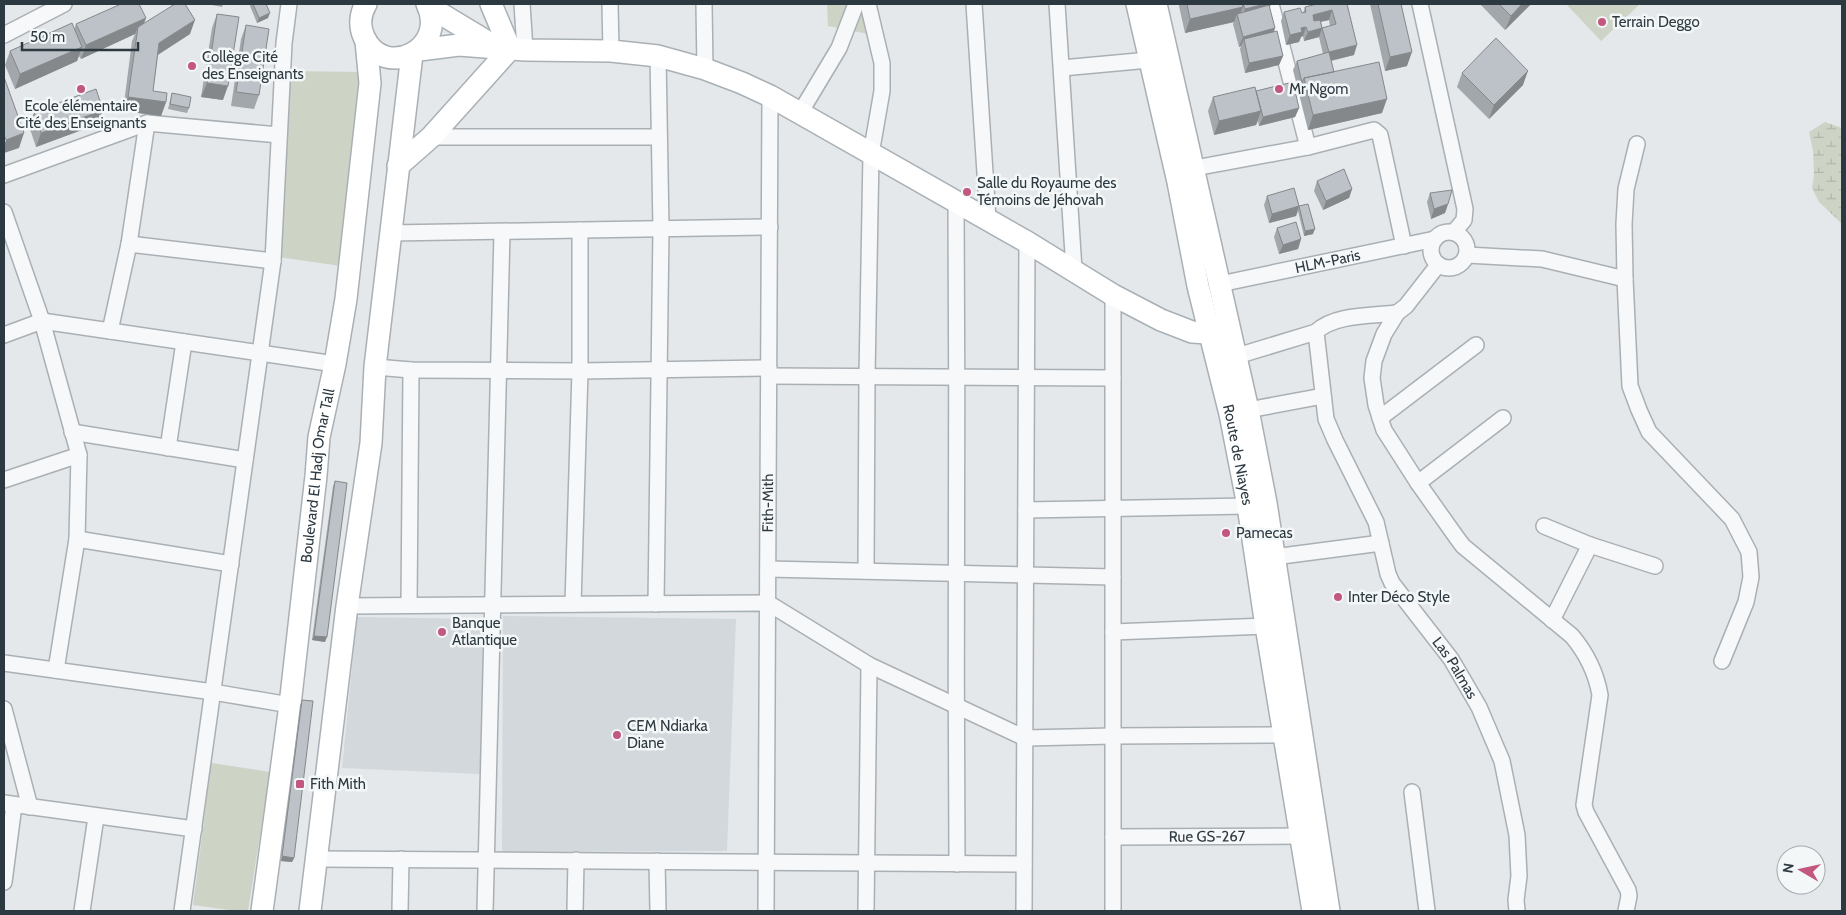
<svg xmlns="http://www.w3.org/2000/svg" width="1846" height="915" font-family="Cabin,sans-serif">
<defs>
<pattern id="wetland-marsh" width="20" height="14" patternUnits="userSpaceOnUse" patternTransform="scale(1.25)"><rect width="20" height="14" fill="#cdd4c6"/><path d="M1 5h8M5 5V1M11 12h8M15 12V8" fill="none" stroke="#b0b7ab"/></pattern>
</defs>
<rect width="100%" height="100%" fill="#e4e8eb"/>
<path fill="#d3d8dc" d="M503 616 736 619 727 851 502 852Z
M357 617 486 619 480 774 342 768Z"/>
<path fill="url(#wetland-marsh)" d="M1825 122 1842 128V224L1819 202 1812 188 1814 175 1813 151 1809 132Z"/>
<path fill="#cdd4c6" d="M827 4H871L873 35 828 26Z
M1566 4H1640L1601 41Z
M288 71 367 72 341 266 278 257Z
M205 762 270 772 248 911H236L193 905 206 805 200 804Z"/>
<g fill="none" stroke-linecap="round" stroke-linejoin="round">
<g stroke="#a9b0b5" stroke-width="18">
<g id="street">
<path d="M522 4 525 50"/>
<path d="M610 4 611 51"/>
<path d="M704 4 705 69"/>
<path d="M974 4 988 219"/>
<path d="M1057 4 1074 270"/>
<path d="M1271 4 1308 147"/>
<path d="M1420 4 1465 209 1464 220 1454 232"/>
<path d="M4 35 64 4"/>
<path d="M1062 68 1149 60"/>
<path d="M800 113 839 48 856 4"/>
<path d="M431 137H658"/>
<path d="M1195 168 1308 147 1374 130 1380 135 1404 246"/>
<path d="M4 175 147 123 279 135"/>
<path d="M956 201C958 422 955 643 957 864"/>
<path d="M4 212 42 321 79 455 77 539 56 670"/>
<circle cx="1449" cy="250" r="18"/>
<path d="M390 233 770 227"/>
<path d="M129 244 273 261"/>
<path d="M1467 255 1542 259 1625 279 1630 386 1639 410 1649 432 1732 519 1749 552 1751 577 1746 602 1722 661"/>
<path d="M1438 265 1406 306 1397 313 1384 334 1374 361 1372 378 1376 405 1384 430 1418 483 1457 538 1463 546 1572 636C1587 654 1596 672 1600 695L1584 805 1586 812 1628 890 1629 896 1626 911"/>
<path d="M1625 279 1624 224 1626 189 1637 144"/>
<path id="s1" d="M1220 284 1435 239"/>
<path id="s2" d="M1397 313C1372 316 1334 314 1316 332L1326 419 1335 440 1376 522 1388 574 1392 583 1451 659 1479 707 1502 761 1517 835 1519 876 1516 900 1517 911"/>
<path d="M110 331 129 244 147 123"/>
<path d="M4 335 42 321 335 364"/>
<path d="M1237 356 1316 332"/>
<path d="M375 367 411 370 580 371 769 368"/>
<path d="M769 376 1113 378"/>
<path d="M1248 410 1323 396"/>
<path d="M1380 418 1476 345"/>
<path d="M72 432 245 460"/>
<path d="M168 448 184 342"/>
<path d="M4 480 79 455"/>
<path d="M1418 483 1503 418"/>
<path d="M1026 510 1248 506"/>
<path d="M1544 526 1590 545 1655 566"/>
<path d="M77 539 231 564"/>
<path d="M1274 557 1381 543"/>
<path d="M768 569 1113 577"/>
<path d="M866 571 867 376 871 154 882 91V63L868 4"/>
<path d="M573 604 580 371V230"/>
<path d="M656 604 661 229 658 56"/>
<path d="M409 605 411 370"/>
<path d="M347 606 768 603 869 665 1025 738 1113 736 1285 735"/>
<path d="M1552 620 1590 545"/>
<path d="M1113 632 1266 626"/>
<path d="M4 663 213 692 290 705"/>
<path d="M4 709 30 807"/>
<path d="M1412 792 1427 911"/>
<path d="M4 803 194 829"/>
<path id="s3" d="M1113 837 1301 836"/>
<path d="M317 859 1024 864"/>
<path d="M657 861 658 911"/>
<path d="M4 882 14 805"/>
<path d="M82 911 96 817"/>
<path d="M182 911 273 261 284 43 289 4"/>
<path d="M400 911 401 859"/>
<path d="M485 911 502 232"/>
<path d="M575 911 576 860"/>
<path id="s4" d="M766 911 770 96"/>
<path d="M866 911 869 665"/>
<path d="M1024 911 1027 242"/>
<path d="M1113 911V295"/>
</g>
</g>
<g stroke="#a9b0b5" stroke-width="24">
<g id="secondary">
<path d="M366 4C360 14 359 26 364 37 384 81 449 49 427 4"/>
<path d="M491 4 510 49"/>
<path id="s5" d="M1137 4 1178 182 1198 286 1230 414 1248 506 1266 626 1313 911"/>
<path d="M1156 4 1248 410 1266 503 1329 911"/>
<path d="M428 6 496 47"/>
<path d="M419 50 459 45 525 50 611 51 658 56 705 69 742 83 770 96 1027 242 1113 295 1161 320 1192 332 1224 334"/>
<path d="M398 166 431 137 510 49"/>
<path id="s6" d="M262 911 290 705 316 476 319 437 335 364 346 299 370 83 366 41"/>
<path d="M310 911 347 606 371 443 375 367 412 54"/>
</g>
</g>
<use href="#street" stroke="#f7f8f9" stroke-width="15"/>
<use href="#secondary" stroke="#fff" stroke-width="21"/>
</g>
<path fill="#a2a7ab" d="M207 4H223L222 7Z
M251 4H266L268 18 257 23 250 6Z
M1180 4H1271L1269 8 1275 28 1274 32 1283 56 1279 65 1245 73 1240 49 1241 46 1239 47 1233 24 1234 22 1185 33 1179 6Z
M1313 4H1347L1354 55 1331 61 1334 72 1382 113 1308 130 1293 70 1297 61 1323 54 1319 37 1322 28 1330 26 1329 20 1321 22 1322 28 1319 37 1304 41 1303 36 1301 37 1299 42 1286 45 1281 21 1284 12 1303 13 1305 7 1312 5Z
M1370 4H1401L1407 66 1385 71Z
M1480 4H1531L1505 30Z
M217 14 223 100 201 97 212 28Z
M146 18 144 24 190 34 158 55 153 91 166 102 161 116 123 111 132 41 135 34 81 59 79 56 77 61 15 89 5 65 10 51 74 30 76 24Z
M246 25 259 95 254 109 231 106 241 39Z
M1462 73 1523 85 1489 119 1457 87Z
M1256 91 1299 108 1295 117 1259 126 1258 121 1256 125 1214 135 1208 111 1213 97Z
M172 93 189 108 187 113 168 109Z
M34 112 98 124 36 147 29 126Z
M1317 181 1352 189 1349 198 1323 210 1314 191Z
M1430 193 1448 204 1445 213 1431 219 1427 202Z
M1267 196 1299 206 1313 234 1304 236 1298 211 1296 216 1269 223 1264 205Z
M1277 228 1301 239 1298 249 1279 254 1274 237Z
M335 481 325 642 312 640 333 486Z
M302 700 294 858 292 862 281 861 300 705Z"/>
<path fill="#84888b" d="M1265 4H1271L1268 12 1241 18 1245 9Z
M1522 4H1531L1505 30 1511 16Z
M1243 7 1238 19 1237 14 1234 22 1185 33 1190 19Z
M1332 10 1329 20 1309 24 1313 15Z
M270 13 268 18 257 23 259 18Z
M146 18 140 32 138 27 135 34 81 59 86 45Z
M195 20 190 34 154 57 159 43Z
M1306 27 1303 36 1301 37 1299 42 1286 45 1290 35 1301 28Z
M1275 28 1271 38 1244 39 1241 46 1239 47 1243 37Z
M1322 28 1319 37 1304 41 1308 32Z
M1357 45 1354 55 1325 62 1329 52Z
M82 47 77 61 15 89 20 74Z
M1412 52 1407 66 1385 71 1390 57Z
M1283 56 1279 65 1245 73 1249 63Z
M1528 71 1523 85 1489 119 1494 105Z
M207 83 228 86 223 100 201 97Z
M128 97 166 102 161 116 123 111Z
M1387 99 1382 113 1308 130 1313 115Z
M1299 108 1295 117 1259 126 1263 117Z
M103 110 98 124 36 147 41 133Z
M1261 111 1256 125 1214 135 1219 121Z
M24 133 19 148 4 153V145L6 140Z
M1352 189 1349 198 1323 210 1326 201Z
M1448 204 1445 213 1431 219 1434 209Z
M1299 206 1296 216 1269 223 1272 214Z
M1315 229 1313 234 1304 236 1305 231Z
M1301 239 1298 249 1279 254 1283 245Z
M314 636 327 637 325 642 312 640Z
M282 856 294 858 292 862 281 861Z"/>
<path fill="#bcc2c7" stroke="#84888b" d="M121 4H139L146 18 86 45 76 24Z
M175 4H185L195 20 159 43 153 91 167 93 166 102 128 97 138 27Z
M253 4H266L270 13 259 18Z
M1187 4H1242L1243 7 1190 19Z
M1243 4H1265L1245 9Z
M1317 4H1347L1357 45 1329 52 1322 28 1336 24 1332 10 1313 15 1314 21 1320 20 1322 28 1308 32 1306 27 1301 28 1302 32 1290 35 1284 12 1300 8 1302 13 1306 12 1305 7Z
M1378 4H1401L1412 52 1390 57Z
M1499 4H1522L1511 16Z
M1269 5 1275 28 1243 37 1237 14Z
M217 14 239 17 228 86 207 83Z
M72 23 82 47 20 74 10 51Z
M246 25 269 29 259 95 236 92Z
M1277 31 1283 56 1249 63 1244 39Z
M1496 38 1528 71 1494 105 1462 73Z
M1329 52 1334 72 1304 78 1302 83 1297 61Z
M1379 62 1387 99 1313 115 1304 78Z
M4 77 24 133 6 140 4 135Z
M1293 82 1299 108 1263 117 1256 91Z
M1255 87 1261 111 1219 121 1213 97Z
M96 89 103 110 41 133 34 112Z
M172 93 191 97 189 108 170 104Z
M1344 169 1352 189 1326 201 1317 181Z
M1294 188 1299 206 1272 214 1267 196Z
M1452 190 1448 204 1434 209 1430 193Z
M1308 204 1315 229 1305 231 1299 206Z
M1296 222 1301 239 1283 245 1277 228Z
M335 481 347 483 327 637 314 636Z
M302 700 313 701 294 858 282 856Z"/>
<g fill="#c2577f" stroke="#f4f7f8" stroke-width="2">
<circle cx="1602" cy="22" r="5"/>
<circle cx="192" cy="66" r="5"/>
<circle cx="81" cy="89" r="5"/>
<circle cx="1279" cy="89" r="5"/>
<circle cx="967" cy="192" r="5"/>
<circle cx="1226" cy="533" r="5"/>
<circle cx="1338" cy="597" r="5"/>
<circle cx="442" cy="632" r="5"/>
<circle cx="617" cy="735" r="5"/>
<rect x="295" y="779" width="10" height="10" rx="2.5"/>
</g>
<g text-anchor="middle" dominant-baseline="central" stroke-width="5" stroke-linejoin="round" paint-order="stroke">
<g font-size="15" fill="#2d3941" stroke="#f4f7f8" text-anchor="start">
<text x="1612" y="22">Terrain Deggo</text>
<text x="202" y="57">Collège Cité<tspan x="202" dy="17">des Enseignants</tspan></text>
<text x="1289" y="89">Mr Ngom</text>
<text x="81" y="106" text-anchor="middle">Ecole élémentaire<tspan x="81" dy="17">Cité des Enseignants</tspan></text>
<text x="977" y="183">Salle du Royaume des<tspan x="977" dy="17">Témoins de Jéhovah</tspan></text>
<text x="1236" y="533">Pamecas</text>
<text x="1348" y="597">Inter Déco Style</text>
<text x="452" y="623">Banque<tspan x="452" dy="17">Atlantique</tspan></text>
<text x="627" y="726">CEM Ndiarka<tspan x="627" dy="17">Diane</tspan></text>
<text x="310" y="784">Fith Mith</text>
</g>
<g font-size="15" fill="#2d3941" stroke="#f4f7f8">
<text stroke="none"><textPath href="#s1" startOffset="110">HLM-Paris</textPath></text>
<text stroke="none"><textPath href="#s5" startOffset="462">Route de Niayes</textPath></text>
<text stroke="none"><textPath href="#s6" startOffset="439">Boulevard El Hadj Omar Tall</textPath></text>
<text stroke="none"><textPath href="#s4" startOffset="408">Fith-Mith</textPath></text>
<text stroke="none"><textPath href="#s2" startOffset="456">Las Palmas</textPath></text>
<text stroke="none"><textPath href="#s3" startOffset="94">Rue GS-267</textPath></text>
</g>
</g>
<rect width="1846" height="915" fill="none" stroke="#2d3941" stroke-width="10"/>
<g transform="translate(1801 870) rotate(279)"><circle r="24" fill="#f4f7f8" stroke="#a4abaf"/>
<path d="M0-4L9 19L0 12L-9 19Z" fill="#c2577f"/>
<text y="-8" font-size="14" font-weight="bold" text-anchor="middle" fill="#2d3941">N</text>
</g>
<path d="M22 42v8h116v-8" fill="none" stroke="#2d3941" stroke-width="2.5"/>
<text x="30" y="42" font-size="15" fill="#2d3941" stroke="#f4f7f8" stroke-width="4" paint-order="stroke">50 m</text>
</svg>
